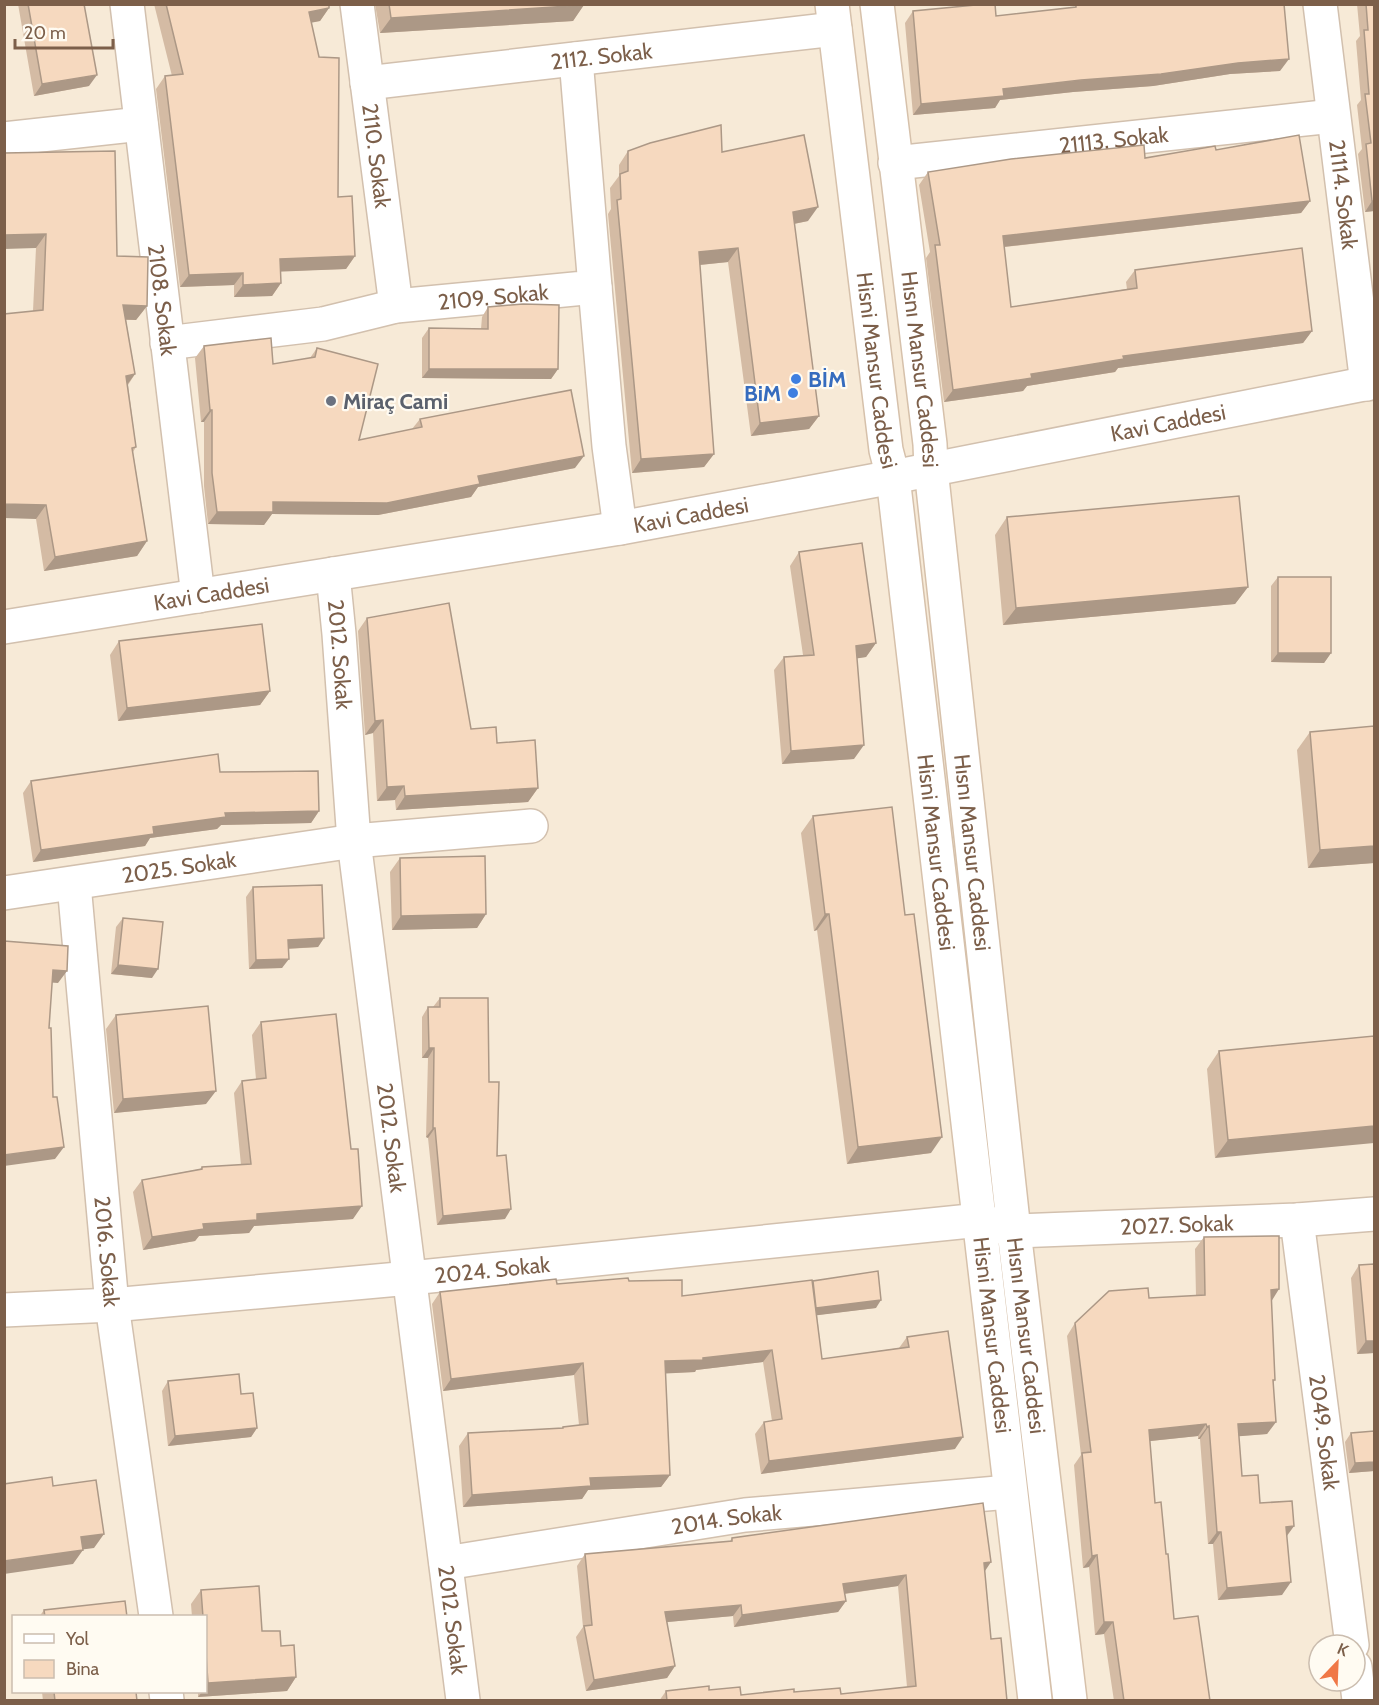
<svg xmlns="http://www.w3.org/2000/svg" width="1379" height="1705" font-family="Cabin,sans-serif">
<rect width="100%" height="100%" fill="#fef8ea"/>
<path fill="#f7ead7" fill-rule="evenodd" d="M5 5H1374V1700H5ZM14 1616H206V1692H14ZM1319 1645H1355V1681H1319Z"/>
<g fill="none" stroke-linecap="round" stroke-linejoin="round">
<g stroke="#d2c0ae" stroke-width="36">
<g id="minor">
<path id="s1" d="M127 4 198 596"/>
<path id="s2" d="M357 4 396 306"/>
<path id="s3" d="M1320 4 1367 384"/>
<path id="s4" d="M367 83 835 29"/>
<path d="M4 139 141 124"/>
<path id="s5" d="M895 163 1333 116"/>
<path d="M595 287 609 446 620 528"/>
<path id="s6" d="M167 343 323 324 396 306 595 287 576 59"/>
<path id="s7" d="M333 574 339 634 354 841 463 1700"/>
<path id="s8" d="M74 884 112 1305 156 1616"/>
<path id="s9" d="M4 893 354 841 531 826"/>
<path id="s10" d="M1297 1220 1352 1645"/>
<path id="s11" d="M4 1310 112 1305 410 1278 980 1220 1014 1231 1297 1220 1374 1214"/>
<path id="s12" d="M446 1563 745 1515 1009 1492"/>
<path d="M1355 1667 1359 1700"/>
<path d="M166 1692 167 1700"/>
</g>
</g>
<g stroke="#d2c0ae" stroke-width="36">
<g id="tertiary">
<path id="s13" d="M4 627 620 528 893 477 1374 382"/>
</g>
</g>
<g stroke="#d6c1ab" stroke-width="36">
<g id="secondary">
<path id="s14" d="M832 4 886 450 893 477 1035 1700"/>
<path id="s15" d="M877 4 930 444 931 469 1014 1231 1070 1700"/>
</g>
</g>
<use href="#minor" stroke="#fff" stroke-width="33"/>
<use href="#tertiary" stroke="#fff" stroke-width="33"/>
<use href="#secondary" stroke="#fff" stroke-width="33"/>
</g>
<path fill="#d4bba4" d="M18 4H84L89 86 34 96Z
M154 4H329V8L320 21 311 22 338 197 355 256 346 269 280 271 281 283 272 296 234 297V285L180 287 156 89 165 76H172Z
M375 4H584L573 21 380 33Z
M1357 4H1374V211L1365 212 1358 154 1362 149 1357 105 1361 100 1356 41 1360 36Z
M1076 5 1280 71 1230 74 1153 86 1073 92 1000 100 995 108 913 115 905 23 913 11 996 16 1075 7Z
M1216 150 1310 201 1301 213 1004 247 1011 307 1127 289 1126 282 1135 270 1312 331 1303 343 1118 368 1115 372 1027 386 1023 391 944 402 926 258 930 252 919 185 928 172 1145 158Z
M628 151 722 152 808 221 794 224 819 416 809 429 751 436 728 262 700 265 714 454 704 467 632 473 608 214 611 209 610 188 619 176V165Z
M4 153 117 256 147 306 136 320H126L135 374 128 385 136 447 133 452 147 541 137 556 44 571 36 519 33 311 36 248Z
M488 307 558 369 551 379 422 378V338L429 328 481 329 482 317Z
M204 346 273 364 310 358 317 348 359 440 412 429 420 419 575 468 478 487 471 497 378 515 272 514 264 525 208 524 204 486V422H201L195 358Z
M1007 517 1248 587 1235 604 1003 625 995 535Z
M799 552 876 643 866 657 857 658 854 759 782 764 774 670 784 657 803 655 790 566Z
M1278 577 1331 653 1324 663 1271 662V586Z
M367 618 471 729 497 743 538 788 528 802 396 810 395 800 377 801 373 733 365 735 358 631Z
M119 641 270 691 260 705 118 721 110 655Z
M1374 726V863L1308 868 1297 750 1310 732Z
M220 772 319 811 311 823 221 825 217 829 150 838 145 846 33 862 23 793 31 781Z
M813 816 931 1153 847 1164 817 930 814 931 801 833Z
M400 858 486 914 477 928 392 930 390 872Z
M253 887 324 938 318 947 288 949 282 968 249 969 246 897Z
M123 918 152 978 111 974 116 927Z
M440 998 489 1082 505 1219 437 1225 428 1138 426 1137 428 1058H422V1017L428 1007H433Z
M116 1015 206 1104 114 1113 106 1029Z
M261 1022 353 1219 254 1226 249 1233 199 1236 195 1241 143 1250 133 1192 142 1180 200 1169 202 1167 241 1165 234 1093 242 1081 256 1079 252 1035Z
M1374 1036 1215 1158 1207 1069 1219 1051Z
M1204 1237 1271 1300 1275 1380 1273 1383 1276 1422 1267 1434 1239 1436 1242 1476 1260 1503 1294 1526 1287 1536 1282 1595 1218 1600 1213 1544H1208L1200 1439H1198V1436L1150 1441 1155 1503 1174 1619 1210 1701H1114L1104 1634 1095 1635 1089 1567 1083 1568 1074 1465 1081 1455 1067 1336 1075 1323 1149 1298 1196 1296 1195 1249Z
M1359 1265 1374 1353 1357 1354 1351 1278Z
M629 1281 682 1296 812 1281 876 1308 817 1315 822 1359 899 1348 907 1337 955 1449 761 1474 755 1434 764 1422 772 1421 763 1362 696 1370 695 1372 665 1373 670 1475 661 1487 588 1490 582 1499 463 1507 459 1446 468 1433 562 1428 563 1427 579 1425 574 1375 443 1391 432 1304 440 1292 557 1284Z
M168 1381 257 1428 251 1437 168 1446 162 1391Z
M1351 1433 1374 1471 1349 1473 1345 1442Z
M732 1538 985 1571 991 1639 1007 1701H659L666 1691 709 1690 741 1695 794 1692 841 1694 907 1687 898 1586 845 1594 846 1601 838 1612 734 1627 733 1616 667 1622 675 1666 667 1678 586 1691 576 1637 583 1627 577 1566 585 1554 730 1541Z
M201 1590 262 1631 281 1646 296 1677 287 1691 198 1697V1692H206V1617H192L191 1604Z
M44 1610 127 1617H39Z
M42 1692H136L137 1701H43Z"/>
<path fill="#ac9886" d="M584 5 573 21 380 33 391 18Z
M329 8 320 21 300 25 309 12Z
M1289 59 1280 71 1230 74 1153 86 1073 92 1000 100 995 108 913 115 921 104 1003 89 1238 63Z
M97 75 89 86 34 96 42 84Z
M1310 201 1301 213 994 248 1003 236Z
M1372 201H1374V211L1365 212Z
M818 207 808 221 783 226 793 212Z
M46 234 36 248 4 249V235Z
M738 248 728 262 689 266 699 252Z
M355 256 346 269 271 272 280 259Z
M243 273 234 285 180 287 189 275Z
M281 283 272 296 234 297 243 285Z
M123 305 147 306 136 320 113 319Z
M1312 331 1303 343 1118 368 1115 372 1027 386 1023 391 944 402 953 390 1031 374 1123 356Z
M429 369H558L551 379 422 378Z
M135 374 124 389 126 376Z
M210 410H212L204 422H201Z
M819 416 809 429 751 436 760 423Z
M714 454 704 467 632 473 641 459Z
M584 456 575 468 478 487 471 497 378 515 272 514 264 525 208 524 217 512 273 502 478 476Z
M4 504 46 505 36 519 4 518Z
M147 541 137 556 44 571 55 557Z
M1248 587 1235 604 1003 625 1016 608Z
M876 643 866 657 847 660 856 646Z
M1278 653H1331L1324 663 1271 662Z
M270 691 260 705 118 721 127 708Z
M383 720 373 733 365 735 375 721Z
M864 745 854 759 782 764 791 751Z
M404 786 395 800 377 801 387 787Z
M538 788 528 802 396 810 405 796Z
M319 811 311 823 221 825 217 829 150 838 145 846 33 862 41 850 225 813Z
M1374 846V863L1308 868 1320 850Z
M486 914 477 928 392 930 401 916Z
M825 914H829L817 930 814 931Z
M324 938 318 947 281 949 288 940Z
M289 959 282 968 249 969 256 960Z
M118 965 158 969 152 978 111 974Z
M53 970 67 971 58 983 44 982Z
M429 1048H434L428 1058H422Z
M216 1091 206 1104 114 1113 123 1099Z
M1374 1126V1143L1215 1158 1228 1140Z
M433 1128H435L428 1138 426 1137Z
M942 1137 931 1153 847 1164 858 1147Z
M64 1147 55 1159 4 1166V1155Z
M362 1206 353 1219 254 1226 249 1233 199 1236 195 1241 143 1250 152 1237 203 1224 257 1214Z
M511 1209 505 1219 437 1225 443 1216Z
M1279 1289 1271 1302V1290Z
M881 1300 876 1308 811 1316 816 1308Z
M1366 1341H1374V1353L1357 1354Z
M772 1350 763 1362 696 1370 695 1372 656 1374 665 1361 703 1358Z
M583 1363 574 1375 443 1391 451 1379Z
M1276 1422 1267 1434 1230 1437 1238 1424Z
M1206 1424 1198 1436 1141 1442 1149 1430Z
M1209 1426 1200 1439H1198L1207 1427Z
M257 1428 251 1437 168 1446 175 1436Z
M963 1437 955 1449 761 1474 769 1461Z
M1374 1462V1471L1349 1473 1355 1463Z
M670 1475 661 1487 588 1490 582 1499 463 1507 472 1495 590 1478Z
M1294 1526 1285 1538 1286 1527Z
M1217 1532H1221L1213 1544H1208Z
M104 1534 94 1548 71 1551 81 1537Z
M83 1550 73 1564 4 1574V1561Z
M1097 1555 1089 1567 1083 1568 1092 1556Z
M991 1562 983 1574 984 1563Z
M906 1575 898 1586 835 1595 843 1584Z
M1291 1582 1282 1595 1218 1600 1227 1588Z
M846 1601 838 1612 734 1627 742 1615Z
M741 1605 733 1616 657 1623 665 1612Z
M1104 1622H1113L1104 1634 1095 1635Z
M675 1666 667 1678 586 1691 594 1680Z
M296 1677 287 1691 198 1697 202 1692H206V1686L208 1683Z"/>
<path fill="#f6d9bf" stroke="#ac9886" stroke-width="1.5" d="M28 4H84L97 75 42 84Z
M166 4H329V8L309 12 319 57 339 58 338 197 352 196 355 256 280 259 281 283 243 285V273L189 275 165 76 183 74Z
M389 4H584V5L391 18Z
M986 4H995L996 16 1076 7V5L1081 4H1284L1289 59 1238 63 1161 74 1081 80 1003 89 1004 96 921 104 913 11Z
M1366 4H1374V201H1372L1366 144 1371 143 1365 94H1369L1364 30H1368Z
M721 125 722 152 804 135 818 207 793 212 819 416 760 423 738 248 699 252 714 454 641 459 617 200 621 199 620 174 628 171V151L650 143Z
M1299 135 1310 201 1003 236 1011 307 1137 288 1135 270 1302 248 1312 331 1123 356 1124 359 1031 374 1032 378 953 390 935 245H940L928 172 1011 159 1144 145 1145 158 1215 146 1216 150Z
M115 151 117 256 148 257 147 306 123 305 135 374 126 376 136 447 132 448 147 541 55 557 46 505 4 504V314L43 310 46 234 4 235V153Z
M523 304 559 305 558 369H429V328L488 329V307Z
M271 338 273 364 315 357 317 348 378 364 359 440 422 427 420 419 571 390 584 456 478 476 480 484 387 503 273 502V512H217L212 473V410H210L204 346Z
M1239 496 1248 587 1016 608 1007 517Z
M862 543 876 643 856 646 864 745 791 751 784 657 814 655 799 552Z
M1278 577H1331V653H1278Z
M449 603 471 729 496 727 497 743 535 740 538 788 405 796 404 786 387 787 383 720 375 721 367 618Z
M262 624 270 691 127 708 119 641Z
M1374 726V846L1320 850 1310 732Z
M218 754 220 772 318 771 319 811 225 813 226 817 153 827 154 834 41 850 31 781Z
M892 807 905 915 914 914 942 1137 858 1147 829 914H825L813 816Z
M485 856 486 914 401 916 400 858Z
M322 885 324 938 288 940 289 959 256 960 253 887Z
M123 918 163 922 158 969 118 965Z
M4 941 68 946 67 971 53 970 49 1028H51L53 1097H57L64 1147 4 1155Z
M440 998H488L489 1082H499L497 1156 506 1155 511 1209 443 1216 435 1128H433L434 1048H429L428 1007H440Z
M208 1006 216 1091 123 1099 116 1015Z
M336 1014 351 1149H358L362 1206 257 1214V1220L203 1224 204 1229 152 1237 142 1180 202 1169V1167L251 1164 242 1081 266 1078 261 1022Z
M1374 1036V1126L1228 1140 1219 1051Z
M1279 1236V1289L1271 1290 1275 1380H1273L1276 1422 1238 1424 1242 1476 1258 1475 1260 1503 1292 1501 1294 1526 1286 1527 1291 1582 1227 1588 1221 1532H1217L1209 1426 1207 1427 1206 1424 1149 1430 1155 1503 1161 1502 1166 1554H1168L1174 1619 1198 1616 1210 1701H1124L1113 1622H1104L1097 1555 1092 1556 1082 1453 1091 1452 1075 1323 1109 1291 1148 1288 1149 1298 1205 1295 1204 1237Z
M1374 1264V1341H1366L1359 1265Z
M878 1271 881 1300 816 1308 813 1281Z
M628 1278 629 1281 682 1280V1296L812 1280 822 1359 909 1347 907 1337 948 1331 963 1437 769 1461 764 1422 782 1419 772 1350 703 1358V1360L665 1361 670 1475 590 1478 591 1486 472 1495 468 1433 563 1428V1427L588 1424 583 1363 451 1379 440 1292 556 1279 557 1284Z
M239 1374 241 1394 253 1393 257 1428 175 1436 168 1381Z
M1374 1431V1462L1355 1463 1351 1433Z
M52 1477 53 1486 96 1480 104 1534 81 1537 83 1550 4 1561V1484Z
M983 1503 991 1562 984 1563 991 1639 1001 1638 1007 1701H667L666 1691 709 1686V1690L740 1687 741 1695 794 1689V1692L840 1688 841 1694 916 1686 906 1575 843 1584 846 1601 742 1615 741 1605 665 1612 675 1666 594 1680 584 1626 592 1625 585 1554 732 1541V1538Z
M259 1586 262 1631H280L281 1646 294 1645 296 1677 208 1683 206 1654V1617H203L201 1590Z
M125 1601 127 1617H45L44 1610Z
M54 1692H136L137 1701H55Z"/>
<g fill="#3f7fe0" stroke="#fffbf2" stroke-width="2">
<circle cx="796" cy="379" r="6"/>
<circle cx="793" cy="393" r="6"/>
</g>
<circle fill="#6b7280" stroke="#fffbf2" stroke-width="2" cx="331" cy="401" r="6"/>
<g text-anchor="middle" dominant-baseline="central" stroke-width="4.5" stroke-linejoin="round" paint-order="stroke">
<g font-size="22" fill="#7c5f4a" stroke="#fffbf2">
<text stroke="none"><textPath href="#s4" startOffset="236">2112. Sokak</textPath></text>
<text stroke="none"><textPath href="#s5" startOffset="220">21113. Sokak</textPath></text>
<text stroke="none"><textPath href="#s2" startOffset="153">2110. Sokak</textPath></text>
<text stroke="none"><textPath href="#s3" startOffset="192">21114. Sokak</textPath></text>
<text stroke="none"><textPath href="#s6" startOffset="330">2109. Sokak</textPath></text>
<text stroke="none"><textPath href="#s1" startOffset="298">2108. Sokak</textPath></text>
<text stroke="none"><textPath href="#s14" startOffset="369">Hisni Mansur Caddesi</textPath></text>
<text stroke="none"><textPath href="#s15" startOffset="368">Hısnı Mansur Caddesi</textPath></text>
<text stroke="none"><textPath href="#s13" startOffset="1182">Kavi Caddesi</textPath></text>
<text stroke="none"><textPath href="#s13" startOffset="696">Kavi Caddesi</textPath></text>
<text stroke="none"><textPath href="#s13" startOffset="210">Kavi Caddesi</textPath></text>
<text stroke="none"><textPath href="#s7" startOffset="81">2012. Sokak</textPath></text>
<text stroke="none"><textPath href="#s14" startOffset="855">Hisni Mansur Caddesi</textPath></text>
<text stroke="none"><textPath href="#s15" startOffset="854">Hısnı Mansur Caddesi</textPath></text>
<text stroke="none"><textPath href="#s9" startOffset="177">2025. Sokak</textPath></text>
<text stroke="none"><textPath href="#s7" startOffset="567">2012. Sokak</textPath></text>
<text stroke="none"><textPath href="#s11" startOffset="1179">2027. Sokak</textPath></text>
<text stroke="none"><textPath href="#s8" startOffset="369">2016. Sokak</textPath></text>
<text stroke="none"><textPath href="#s11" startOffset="490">2024. Sokak</textPath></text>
<text stroke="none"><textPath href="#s14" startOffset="1341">Hisni Mansur Caddesi</textPath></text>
<text stroke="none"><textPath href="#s15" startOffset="1340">Hısnı Mansur Caddesi</textPath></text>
<text stroke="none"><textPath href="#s10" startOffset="214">2049. Sokak</textPath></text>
<text stroke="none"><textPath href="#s12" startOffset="284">2014. Sokak</textPath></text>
<text stroke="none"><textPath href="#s7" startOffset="1053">2012. Sokak</textPath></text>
</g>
<g font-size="22" font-weight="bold" fill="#366cbe" stroke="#fffbf2" text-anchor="start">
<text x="808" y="379">BİM</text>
<text x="781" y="393" text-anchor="end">BiM</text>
</g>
<g font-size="22" font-weight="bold" fill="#5b616d" stroke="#fffbf2" text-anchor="start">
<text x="343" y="401">Miraç Cami</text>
</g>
</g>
<rect width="1379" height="1705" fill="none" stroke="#7c5f4a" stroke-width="12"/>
<rect x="12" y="1615" width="195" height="78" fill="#fffbf2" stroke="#cbbdaf" stroke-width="1.5"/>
<rect x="24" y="1634" width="30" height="9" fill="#ffffff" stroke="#cbbdaf" stroke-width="1.5"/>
<text x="66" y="1645" font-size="18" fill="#7c5f4a">Yol</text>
<rect x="24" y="1660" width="30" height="18" fill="#f6d9bf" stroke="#cbbdaf" stroke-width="1.5"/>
<text x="66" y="1675" font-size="18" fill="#7c5f4a">Bina</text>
<g transform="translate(1337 1663) rotate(23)"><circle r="28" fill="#fffbf2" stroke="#cbbdaf" stroke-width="1.5"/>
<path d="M0-4.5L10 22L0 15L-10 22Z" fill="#f07847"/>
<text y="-9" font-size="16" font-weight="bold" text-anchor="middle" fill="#7c5f4a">K</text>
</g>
<path d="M15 39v9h98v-9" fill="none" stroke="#7c5f4a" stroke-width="3"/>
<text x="24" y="39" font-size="18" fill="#7c5f4a" stroke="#fffbf2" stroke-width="4.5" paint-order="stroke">20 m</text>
</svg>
